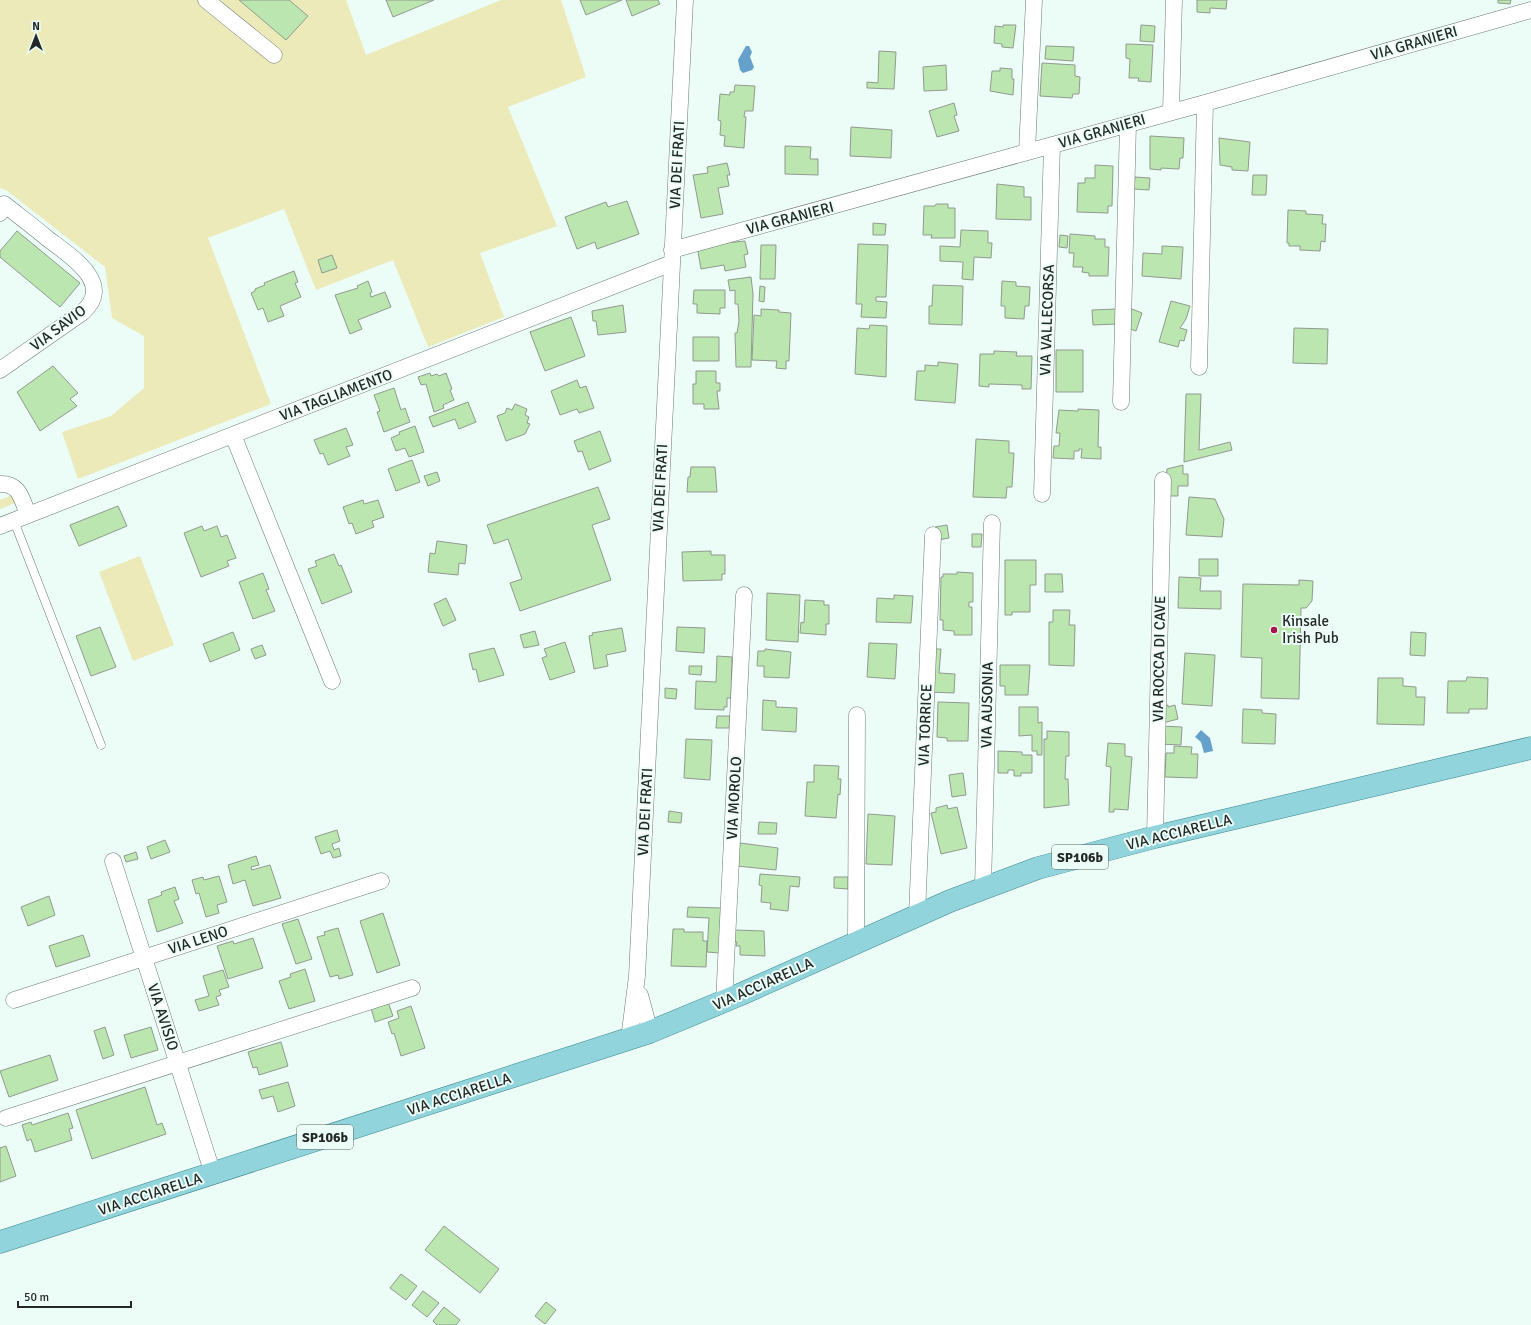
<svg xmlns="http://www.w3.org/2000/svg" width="1531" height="1325" font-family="Signika,sans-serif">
<rect width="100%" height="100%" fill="#ecfcf6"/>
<path fill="#eceab8" d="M0 0H346L366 55 501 0H561L586 77 508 107 557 226 480 253 504 317 428 347 393 260 316 290 284 209 208 238 271 404 78 479 62 432 111 416 144 388V336L112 318 105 267 6 190 0 188Z
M12 495 15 503 0 509V500Z
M140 556 174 645 133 661 99 572Z"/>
<path fill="#65a1ca" d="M746 46H749L752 52 750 57 754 67 752 70 743 73 740 70 738 60Z
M1201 730 1210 738 1213 751 1204 753 1201 742 1195 737Z"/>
<path fill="#bbe6af" stroke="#919a8f" d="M239 0H289L308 16 286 40Z
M386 0H434L393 17Z
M580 0H622L586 15Z
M626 0H658L660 4 632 16Z
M1197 0H1227L1226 9 1210 8V13L1197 12Z
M1498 0H1511L1510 4 1498 3Z
M1003 25H1016L1013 48 1002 47V44L994 43 995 26 1003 27Z
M1141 25 1155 26 1154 42 1140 41Z
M1126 44 1153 45 1151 82 1138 81 1139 78H1129L1130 59 1126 58Z
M1046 46 1074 47 1073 61 1045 59Z
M879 51 896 52 894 89 867 88V82L878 83Z
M1042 63 1075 65V76L1080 77 1079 94H1073L1072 98 1040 96Z
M946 65 947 90 924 91 923 67Z
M1000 68 1012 69V79H1014L1013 95 990 91 992 71H1000Z
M735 85 755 86 753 111H745L744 117H746L744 148 724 146 725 136 720 135 721 121 718 120 720 94 730 95V92H734Z
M954 103 957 115 954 116 959 131 937 137 929 111Z
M851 127 892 130 891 158 850 156Z
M1150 136 1184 138 1183 158H1180L1179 169 1161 168V170L1150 169Z
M1219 138 1250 142 1248 171 1232 170V167L1220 165Z
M785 146 811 147 810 159H818V175L785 174Z
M727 163 730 175H727L729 186 718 188 723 214 701 218 693 175 708 173 707 167Z
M1095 165 1113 166 1112 206H1108V213L1077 212 1078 183H1085V178H1095Z
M1253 175H1267L1266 195H1252Z
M1135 177 1150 178 1149 190 1134 189Z
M997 184 1024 187V197H1031V220L996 219Z
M627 201 639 234 597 249 595 242 577 249 565 217 606 202 608 207Z
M936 204H948V208H955V238H931L932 235H923L924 206H935Z
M1288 210 1306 211V214L1323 215 1322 224H1326L1325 242 1321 241 1320 251 1300 250V246H1289V243H1287Z
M873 223 886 224 885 235H873Z
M961 230 988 231V243H992L991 258 974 257 973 280 962 279 963 262 940 261V246L960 247Z
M17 231 80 283 60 307 0 257V251Z
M1070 234 1095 236V239H1105V247H1109L1108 276H1089V273L1082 272 1083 267H1073L1074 253H1069Z
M1060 235 1068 236 1067 248 1059 247Z
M745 241 748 254 744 255 746 267 725 271 724 265 701 269 697 246Z
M858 244 888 245 886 297H876V301L887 302 886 318 861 317 862 304H856Z
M761 245H776L775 279H760Z
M1162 246 1183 247 1181 279 1142 276 1143 253 1162 254Z
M332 255 337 268 322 273 318 260Z
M294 271 298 282 295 283 301 297 280 306 284 316 268 322 263 308 258 310 251 293 255 291V289L265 285 264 283Z
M751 277 753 294 751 367H736L735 333H737L739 321 738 304H735V290L730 291 728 280Z
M368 281 372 292 370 293 371 297 385 292 391 307 358 320 362 329 350 334 335 295 358 288 357 286Z
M1002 281 1016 282V286L1030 287 1029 306H1025L1024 319 1005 318V306H1001Z
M933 285 963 286 962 325 929 324V306H932Z
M760 286 765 287 764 302 759 301Z
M694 290H725V308H720V314L697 313V304H693Z
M1171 301 1190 306 1186 319 1180 328 1187 330 1184 341 1180 340 1178 347 1159 342Z
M623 305 626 332 598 335 596 321H593L592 311Z
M761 309 779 310V312L791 313 789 361H786V369L776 368 777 361 752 360 754 315 761 316Z
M1116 309 1117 324 1093 325 1092 310Z
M1132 309 1142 313 1136 331 1127 328Z
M571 317 585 356 545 371 530 332Z
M870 325 887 326 886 377 855 374 857 328 869 329Z
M1294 328 1328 329 1327 364 1293 363Z
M693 337H719V361H693Z
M1056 350H1083V392H1056Z
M994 351 1017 352 1016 356H1032L1031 389H1022V385L989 384V387L979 386 980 354H994Z
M938 362 958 364 955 403 915 400 917 371H925V365L938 366Z
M53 366 78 393 70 399 77 406 40 431 17 392Z
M696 371H716V383H720V391H717L719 409H704V404H693V384H696Z
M430 373 431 376 437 374 439 376 446 373 452 389 450 390 454 400 443 405 444 408 434 412 426 384 421 385 418 377Z
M577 380 580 388 586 386 594 408 579 413 577 409 560 415 551 391Z
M394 388 401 410 405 408 410 422 384 432 377 412 380 411 374 395Z
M1186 394H1201L1199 450 1230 442 1232 450 1184 462Z
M468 402 476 422 459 429 455 419 433 427 429 417Z
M515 404 527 409 525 415 529 417 527 423 530 424 525 434 506 441 497 416 505 413 507 408 512 410Z
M1078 409 1099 410 1098 447H1101V459L1081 458 1082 449H1079V451H1074V459L1053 458 1054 446H1059L1060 433H1056L1059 410 1078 411Z
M415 426 424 452 409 457 405 448 396 451 391 438 400 434 399 432Z
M346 428 353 445 346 447 350 456 328 465 323 453 320 454 314 440Z
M600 431 611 461 589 470 582 451 578 452 574 441Z
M976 439 1009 441V453H1014L1012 487H1007L1006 498 973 497Z
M412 460 420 482 396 491 388 469Z
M1183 465V474H1188V486H1178V496H1164L1167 469Z
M691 467H715L717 492H687L688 477H690Z
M437 472 440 481 428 486 424 476Z
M598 487 610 519 592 525 611 580 520 611 510 583 522 579 508 539 494 544 487 525Z
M1189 497 1215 499 1224 519 1222 537 1186 535Z
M363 500 364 504 378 500 384 517 372 521 374 527 356 534 352 523 349 524 343 507Z
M118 506 127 526 79 546 70 525Z
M947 525 949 538 938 540 935 527Z
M202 526 204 531 217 526 221 537 227 535 236 558 227 561 229 566 201 577 184 533Z
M972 534H982L981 547H972Z
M437 541 467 545 465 564 459 563 458 575 428 572 430 553 435 554Z
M711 551V555H725V574H722V580L683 581 682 552Z
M334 554 339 566 341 565 352 592 322 604 308 569 317 566 315 561Z
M1199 559H1218V576H1199Z
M1005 560H1036V585H1030V612H1012V615H1005Z
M957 572 973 573V602H969V607H972V635H954V631L943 630V620H940L941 577H943V574H957Z
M263 573 269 589 266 590 275 611 253 619 239 582Z
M1045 574H1062L1063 592H1045Z
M1179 577 1201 578 1200 591H1221V609L1178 608Z
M1299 580 1313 581 1312 601 1306 608H1301L1299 699 1261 698 1262 658 1241 657 1243 584 1299 585Z
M767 593 800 595 798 642 766 640Z
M894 595 913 596 911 623 876 622 877 598 894 599Z
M446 598 456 620 443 626 434 604Z
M805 600 824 601V605H829V624H826V635L800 633 801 622 804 623Z
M1053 610H1070L1069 625H1075L1074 666 1049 665V622H1053Z
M100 627 116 667 91 676 76 636Z
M677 627 705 628 704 653 676 651Z
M622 628 626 651 606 655 608 666 594 669 589 636 593 635 592 633Z
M535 631 539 645 524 648 520 635Z
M233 632 240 650 210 662 203 644Z
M1411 632 1426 633 1425 656 1410 655Z
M565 642 575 672 550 680 542 658 547 656 544 649Z
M869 643 897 644 895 679 867 677Z
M262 645 266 655 255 659 251 649Z
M494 648 504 675 479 682 476 669 473 670 469 654Z
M765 649 791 652 789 678 764 677V666H757L758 651H765Z
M932 649H941L939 673 955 674 954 693 929 692Z
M1185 653 1215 655 1212 706 1182 704Z
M717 656 732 657 731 698H727V707H724V710L695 709 696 681 716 682Z
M1000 665H1030L1028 695H1005V686H1000Z
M689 666H702L701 675 689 674Z
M1467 677 1488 678 1487 709H1469V713H1447L1448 681H1466Z
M1378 678H1403V686L1416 687V697H1425L1424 725 1377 724Z
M665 688 677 689 676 699 665 698Z
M763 700 776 701V707L797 708 796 732 762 730Z
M938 702 969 703 968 741H947V738L937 737Z
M1168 705V707L1175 705 1178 719 1163 723 1160 707Z
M1019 707H1038V723L1042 722V755H1037V751H1032V735L1019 736Z
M1243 709 1262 710V713L1276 714 1275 744 1242 743Z
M717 716H730L729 728H716Z
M1160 726 1182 727 1181 745 1159 744Z
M1047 731 1069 732V756H1066L1065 779H1068L1069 805 1044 808V739H1047Z
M686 739 712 740 710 780 684 778Z
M1108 743 1125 744V756L1132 757 1128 810 1114 809V812H1109L1111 767 1106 766Z
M1174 746 1192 747 1191 754H1198L1197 778 1165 777 1166 753H1174Z
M998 751 1022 752V755H1032V773H1021V776H1014V770H1008V773H998Z
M814 765 839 766 838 779H841L840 795 838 794 836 818 805 816 807 782H814Z
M963 773 966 795 952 797 949 775Z
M947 805 948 809 957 807 967 848 941 854 931 813 936 812V808Z
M669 811 682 813 681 823 668 822Z
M868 814 895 816 892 865 866 864Z
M759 822 777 823 776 834H758Z
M337 830 340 841 332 844 334 850 339 848 341 856 333 858 330 851 321 854 315 837Z
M165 840 170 852 151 859 147 847Z
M740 843 778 848 776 870 737 866Z
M136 852 138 859 126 862 124 856Z
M256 856 259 865 251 867 252 870 270 865 281 898 253 906 245 880 233 884 228 865Z
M760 874 800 877 799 887 790 886 788 911 770 909 771 903 761 902 762 886 759 885Z
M219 876 227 902 217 905 219 913 206 917 199 893 196 894 192 880 203 877 204 880Z
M834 877H848V889L834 888Z
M175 887 179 899 174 901 183 923 157 932 148 900 162 895 161 892Z
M49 896 55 915 28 926 21 907Z
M688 907 721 908 719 953 707 952 709 918 687 917Z
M383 913 400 965 377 973 360 921Z
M298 919 312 959 296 964 282 924Z
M338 928 353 975 339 979 338 975 330 977 317 937 325 935 324 932Z
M673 929H684V932H703V941H707L706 967 671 966Z
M735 930 764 931 765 956 740 955V946H736L737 942H734Z
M83 935 90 956 56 967 49 946Z
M253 938 263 968 228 979 217 946 233 941 234 944Z
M305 969 315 1001 289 1009 279 981 291 977 290 974Z
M223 970 229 987 219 990 221 995 216 997 219 1005 199 1011 195 1000 209 996 203 976Z
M388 1002 393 1016 375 1022 371 1008Z
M411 1006 425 1048 401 1056 394 1033 392 1034 388 1022 399 1018 397 1011Z
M105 1027 114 1055 103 1059 94 1031Z
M151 1027 158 1050 131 1058 124 1035Z
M281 1042 288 1066 259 1075 257 1067 253 1068 248 1052Z
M50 1055 58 1080 9 1097 0 1071Z
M288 1082 295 1106 278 1112 273 1096 262 1099 259 1090Z
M145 1087 157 1125 162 1123 166 1134 92 1159 76 1110Z
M68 1113 73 1128 69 1129 72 1140 35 1152 31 1139 27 1141 22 1125 31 1122 32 1125Z
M6 1146 16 1176 0 1182V1148Z
M444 1226 499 1269 480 1293 425 1250Z
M401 1274 417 1286 406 1300 390 1288Z
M423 1291 439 1303 427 1317 412 1305Z
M546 1302 556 1310 545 1324 535 1316Z
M444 1307 460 1320 456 1325H437L433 1321Z"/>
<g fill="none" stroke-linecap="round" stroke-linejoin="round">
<g stroke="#6b7874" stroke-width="9">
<path id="service" d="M14 521 101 745"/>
</g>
<g stroke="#6b7874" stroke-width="17">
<path id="minor" d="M206 0 274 55
M1171 112 1174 0
M1027 152 1034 0
M0 213 4 204C19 216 34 227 48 239 69 255 115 283 83 312L0 370
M672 250 1205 103 1531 10
M1199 367 1205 103
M1121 402 1128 124
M233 435 332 681
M0 484C20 483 22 500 28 515
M1042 494 1052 145
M0 526 672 263
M1155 837 1163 480
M113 861 213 1174
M983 888 992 523
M917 915 933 535
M856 942 857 715
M640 995 650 1032
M14 1000 381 881
M724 1002 744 595
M629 1039 637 976 685 0
M6 1118 412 988"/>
</g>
<g stroke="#3b858d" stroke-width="23">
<path id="primary" d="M0 1242 650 1032 739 995 950 901 1038 868 1155 837 1531 748"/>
</g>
<use href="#service" stroke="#fff" stroke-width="8"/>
<use href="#minor" stroke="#fff" stroke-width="16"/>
<use href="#primary" stroke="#91d4dc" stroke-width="22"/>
</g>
<circle fill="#a6134e" stroke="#ecfcf6" stroke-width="1.5" cx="1274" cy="630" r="4"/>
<g text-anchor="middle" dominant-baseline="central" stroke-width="4" stroke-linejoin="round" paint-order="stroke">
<g fill="#ecfcf6" stroke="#5f6864" stroke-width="1">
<rect x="1052" y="845" width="56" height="24" rx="3"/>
<rect x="297" y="1125" width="56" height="24" rx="3"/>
</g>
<g font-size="14" font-weight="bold" fill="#232826">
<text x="1080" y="857">SP106b</text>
<text x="325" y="1137">SP106b</text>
</g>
<g font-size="15" fill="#232826" stroke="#ecfcf6">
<text transform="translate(1414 43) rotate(-16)">VIA GRANIERI</text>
<text transform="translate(1102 131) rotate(-16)">VIA GRANIERI</text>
<text transform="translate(677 165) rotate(-87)">VIA DEI FRATI</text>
<text transform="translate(790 218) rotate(-15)">VIA GRANIERI</text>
<text transform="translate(1047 320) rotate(-88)">VIA VALLECORSA</text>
<text transform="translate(58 328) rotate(-37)">VIA SAVIO</text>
<text transform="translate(336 395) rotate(-21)">VIA TAGLIAMENTO</text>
<text transform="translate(660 488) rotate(-87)">VIA DEI FRATI</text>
<text transform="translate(1159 659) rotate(-89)">VIA ROCCA DI CAVE</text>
<text transform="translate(987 705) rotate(-89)">VIA AUSONIA</text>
<text transform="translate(925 725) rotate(-88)">VIA TORRICE</text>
<text transform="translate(734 798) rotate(-87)">VIA MOROLO</text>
<text transform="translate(645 812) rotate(-87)">VIA DEI FRATI</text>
<text transform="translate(1179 832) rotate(-14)">VIA ACCIARELLA</text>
<text transform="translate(198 940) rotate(-18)">VIA LENO</text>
<text transform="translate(763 984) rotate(-24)">VIA ACCIARELLA</text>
<text transform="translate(163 1017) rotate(72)">VIA AVISIO</text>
<text transform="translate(459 1094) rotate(-18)">VIA ACCIARELLA</text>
<text transform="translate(150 1194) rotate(-18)">VIA ACCIARELLA</text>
</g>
<g font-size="15" fill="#232826" stroke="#ecfcf6" text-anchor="start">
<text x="1282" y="621">Kinsale<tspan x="1282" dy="17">Irish Pub</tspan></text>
</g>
</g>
<g transform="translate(36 36)" stroke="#ecfcf6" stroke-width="3" paint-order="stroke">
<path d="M0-3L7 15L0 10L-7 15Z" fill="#232826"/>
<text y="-6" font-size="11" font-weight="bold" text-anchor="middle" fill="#232826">N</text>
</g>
<path d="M18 1301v6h113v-6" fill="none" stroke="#232826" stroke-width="2"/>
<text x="24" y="1301" font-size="12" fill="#232826" stroke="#ecfcf6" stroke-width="3" paint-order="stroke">50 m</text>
</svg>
